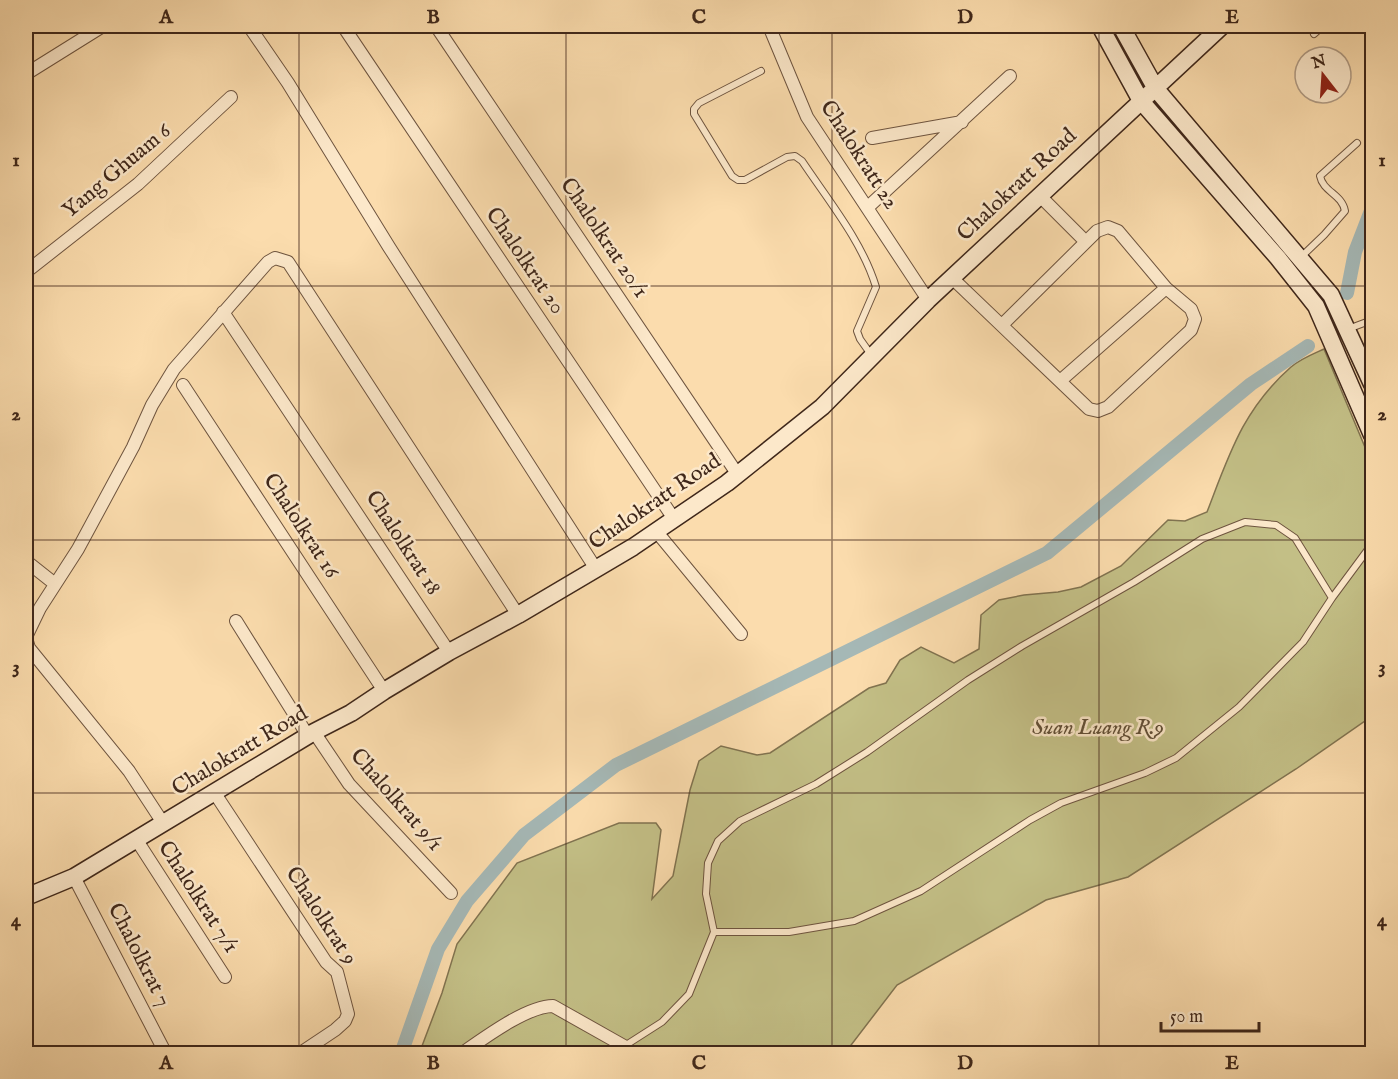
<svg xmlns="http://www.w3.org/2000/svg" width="1398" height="1079" font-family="'IM FELL English',serif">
<rect width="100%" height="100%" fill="#fbdcad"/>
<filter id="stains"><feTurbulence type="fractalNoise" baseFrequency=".00333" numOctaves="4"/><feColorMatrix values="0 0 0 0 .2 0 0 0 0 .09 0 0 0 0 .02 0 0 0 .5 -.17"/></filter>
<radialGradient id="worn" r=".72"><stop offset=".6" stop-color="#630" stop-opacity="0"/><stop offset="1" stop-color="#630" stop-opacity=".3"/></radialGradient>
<path fill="#c3bf86" stroke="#817350" stroke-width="1.5" d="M1324 349 1372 464V716L1296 769 1128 877 1046 900 897 985 845 1053 419 1054 442 993 457 944 517 863 619 823H656L661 830 652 899 673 876 690 790 699 761 721 746 757 755 770 753 869 688 886 683 900 660 921 647 954 663 979 649 981 615 999 600 1024 595 1058 592 1081 587 1121 566 1168 520 1185 521 1207 512C1229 455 1243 409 1291 367 1300 359 1313 354 1324 349Z"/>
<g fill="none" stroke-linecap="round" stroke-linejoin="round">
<path stroke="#a5b8b6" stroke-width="14" d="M1347 293 1355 252 1372 208
M401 1054 438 949 467 901 524 835 616 765 1047 553 1251 384 1308 346"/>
<g stroke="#6e543f" stroke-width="8">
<path id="lane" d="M1314 34 1323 26
M761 71 699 103 694 109V114L732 176 738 180H745L787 157 795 156 802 161C828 200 862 241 876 287L857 331 860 339 872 356
M1300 258 1324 235 1345 211C1342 194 1323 192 1320 176L1357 143
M1348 329 1372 320
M714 932H789L854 921 921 891 1030 820 1061 803 1145 773 1176 758 1239 707 1303 642 1332 598 1372 544
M612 1054 662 1022 689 994 714 932 706 894 708 863 718 841 740 821 816 784 867 752 968 680 1022 646 1134 582 1202 539 1245 522 1276 525 1295 538 1332 598"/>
</g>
<g stroke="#6e543f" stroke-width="14">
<path id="street" d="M343 26 674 519
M436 26 738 475
M769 26 807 117 928 300
M251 29 288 83 389 247 596 569
M26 74 103 26
M872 138 962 122
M1039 195 1086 242
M868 207 1010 76
M26 272 138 184 231 97
M952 278 1089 409 1098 411 1108 407 1191 330 1195 319 1191 309 1166 288 1118 231 1108 227 1097 231 1002 325
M223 312 449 652
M1060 381 1166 288
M183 385 384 691
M656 531 741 634
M26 561 55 584
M236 621 308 736
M26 637 40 608 78 549 133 447 152 405 174 369 268 262 275 258 288 262 518 615
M26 638 29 648 129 771 163 823
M314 732 349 784 451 893
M214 792 326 962 337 972 348 1014 345 1021 335 1030 299 1054
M136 839 225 977
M74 877 166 1054
M461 1054C484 1038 527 1006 553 1006L624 1046"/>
</g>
<g stroke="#3f271a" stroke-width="19">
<path id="secondary" d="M1100 26 1141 101 1278 258 1316 306 1372 435
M1121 26 1156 89 1331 295 1372 384
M26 897 74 877 314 732 351 713 384 691 449 652 518 615 633 547 727 483 822 407 928 300 1222 26"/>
</g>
<use href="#lane" stroke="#fce8ca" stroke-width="6"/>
<use href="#street" stroke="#fce8ca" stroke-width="12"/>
<use href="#secondary" stroke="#fce8ca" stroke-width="16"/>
</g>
<path fill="none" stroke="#3f271a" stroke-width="1.5" stroke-opacity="0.55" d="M299 26V1054M566 26V1054M832 26V1054M1099 26V1054M26 286H1372M26 540H1372M26 793H1372"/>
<g text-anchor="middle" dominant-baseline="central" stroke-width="5" stroke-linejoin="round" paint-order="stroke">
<g font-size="22" fill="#3f271a" stroke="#fce8ca">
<text transform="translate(859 155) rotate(57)">Chalokratt 22</text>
<text transform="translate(117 171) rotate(-40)">Yang Ghuam 6</text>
<text transform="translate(1017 185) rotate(-43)">Chalokratt Road</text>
<text transform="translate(604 238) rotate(56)">Chalolkrat 20/1</text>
<text transform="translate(525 261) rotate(56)">Chalolkrat 20</text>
<text transform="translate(655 502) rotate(-34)">Chalokratt Road</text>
<text transform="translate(301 526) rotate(57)">Chalolkrat 16</text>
<text transform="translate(403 543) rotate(57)">Chalolkrat 18</text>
<text transform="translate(240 751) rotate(-31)">Chalokratt Road</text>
<text transform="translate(396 800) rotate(49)">Chalolkrat 9/1</text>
<text transform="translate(198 897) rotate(57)">Chalolkrat 7/1</text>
<text transform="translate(321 916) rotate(57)">Chalolkrat 9</text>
<text transform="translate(139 955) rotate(63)">Chalolkrat 7</text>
</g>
<g font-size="22" font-style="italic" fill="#604d35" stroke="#fce8ca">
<text x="1098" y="728">Suan Luang R.9</text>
</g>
</g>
<rect width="1398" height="1079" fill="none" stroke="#fbdcad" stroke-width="66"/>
<g transform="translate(1323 75) rotate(343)"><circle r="28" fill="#fce8ca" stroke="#b09b84" stroke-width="1.5"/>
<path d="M0-4.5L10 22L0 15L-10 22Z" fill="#8f2418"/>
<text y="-9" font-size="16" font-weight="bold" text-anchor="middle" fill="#3f271a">N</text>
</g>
<path d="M1161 1022v9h98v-9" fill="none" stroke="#3f271a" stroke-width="3"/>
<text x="1170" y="1022" font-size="18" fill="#3f271a" stroke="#fce8ca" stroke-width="4.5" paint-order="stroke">50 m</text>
<rect x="33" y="33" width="1332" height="1013" fill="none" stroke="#3f271a" stroke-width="2"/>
<g font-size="20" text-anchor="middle" font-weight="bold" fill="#3f271a">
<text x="166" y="23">A</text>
<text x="433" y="23">B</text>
<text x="699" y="23">C</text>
<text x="965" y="23">D</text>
<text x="1232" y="23">E</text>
<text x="16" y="166">1</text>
<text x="1382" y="166">1</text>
<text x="16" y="420">2</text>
<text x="1382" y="420">2</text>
<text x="16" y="673">3</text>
<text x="1382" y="673">3</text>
<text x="16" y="926">4</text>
<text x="1382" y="926">4</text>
<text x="166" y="1069">A</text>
<text x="433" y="1069">B</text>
<text x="699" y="1069">C</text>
<text x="965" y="1069">D</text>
<text x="1232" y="1069">E</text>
</g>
<rect width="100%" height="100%" filter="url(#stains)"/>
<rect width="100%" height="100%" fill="url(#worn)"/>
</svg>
